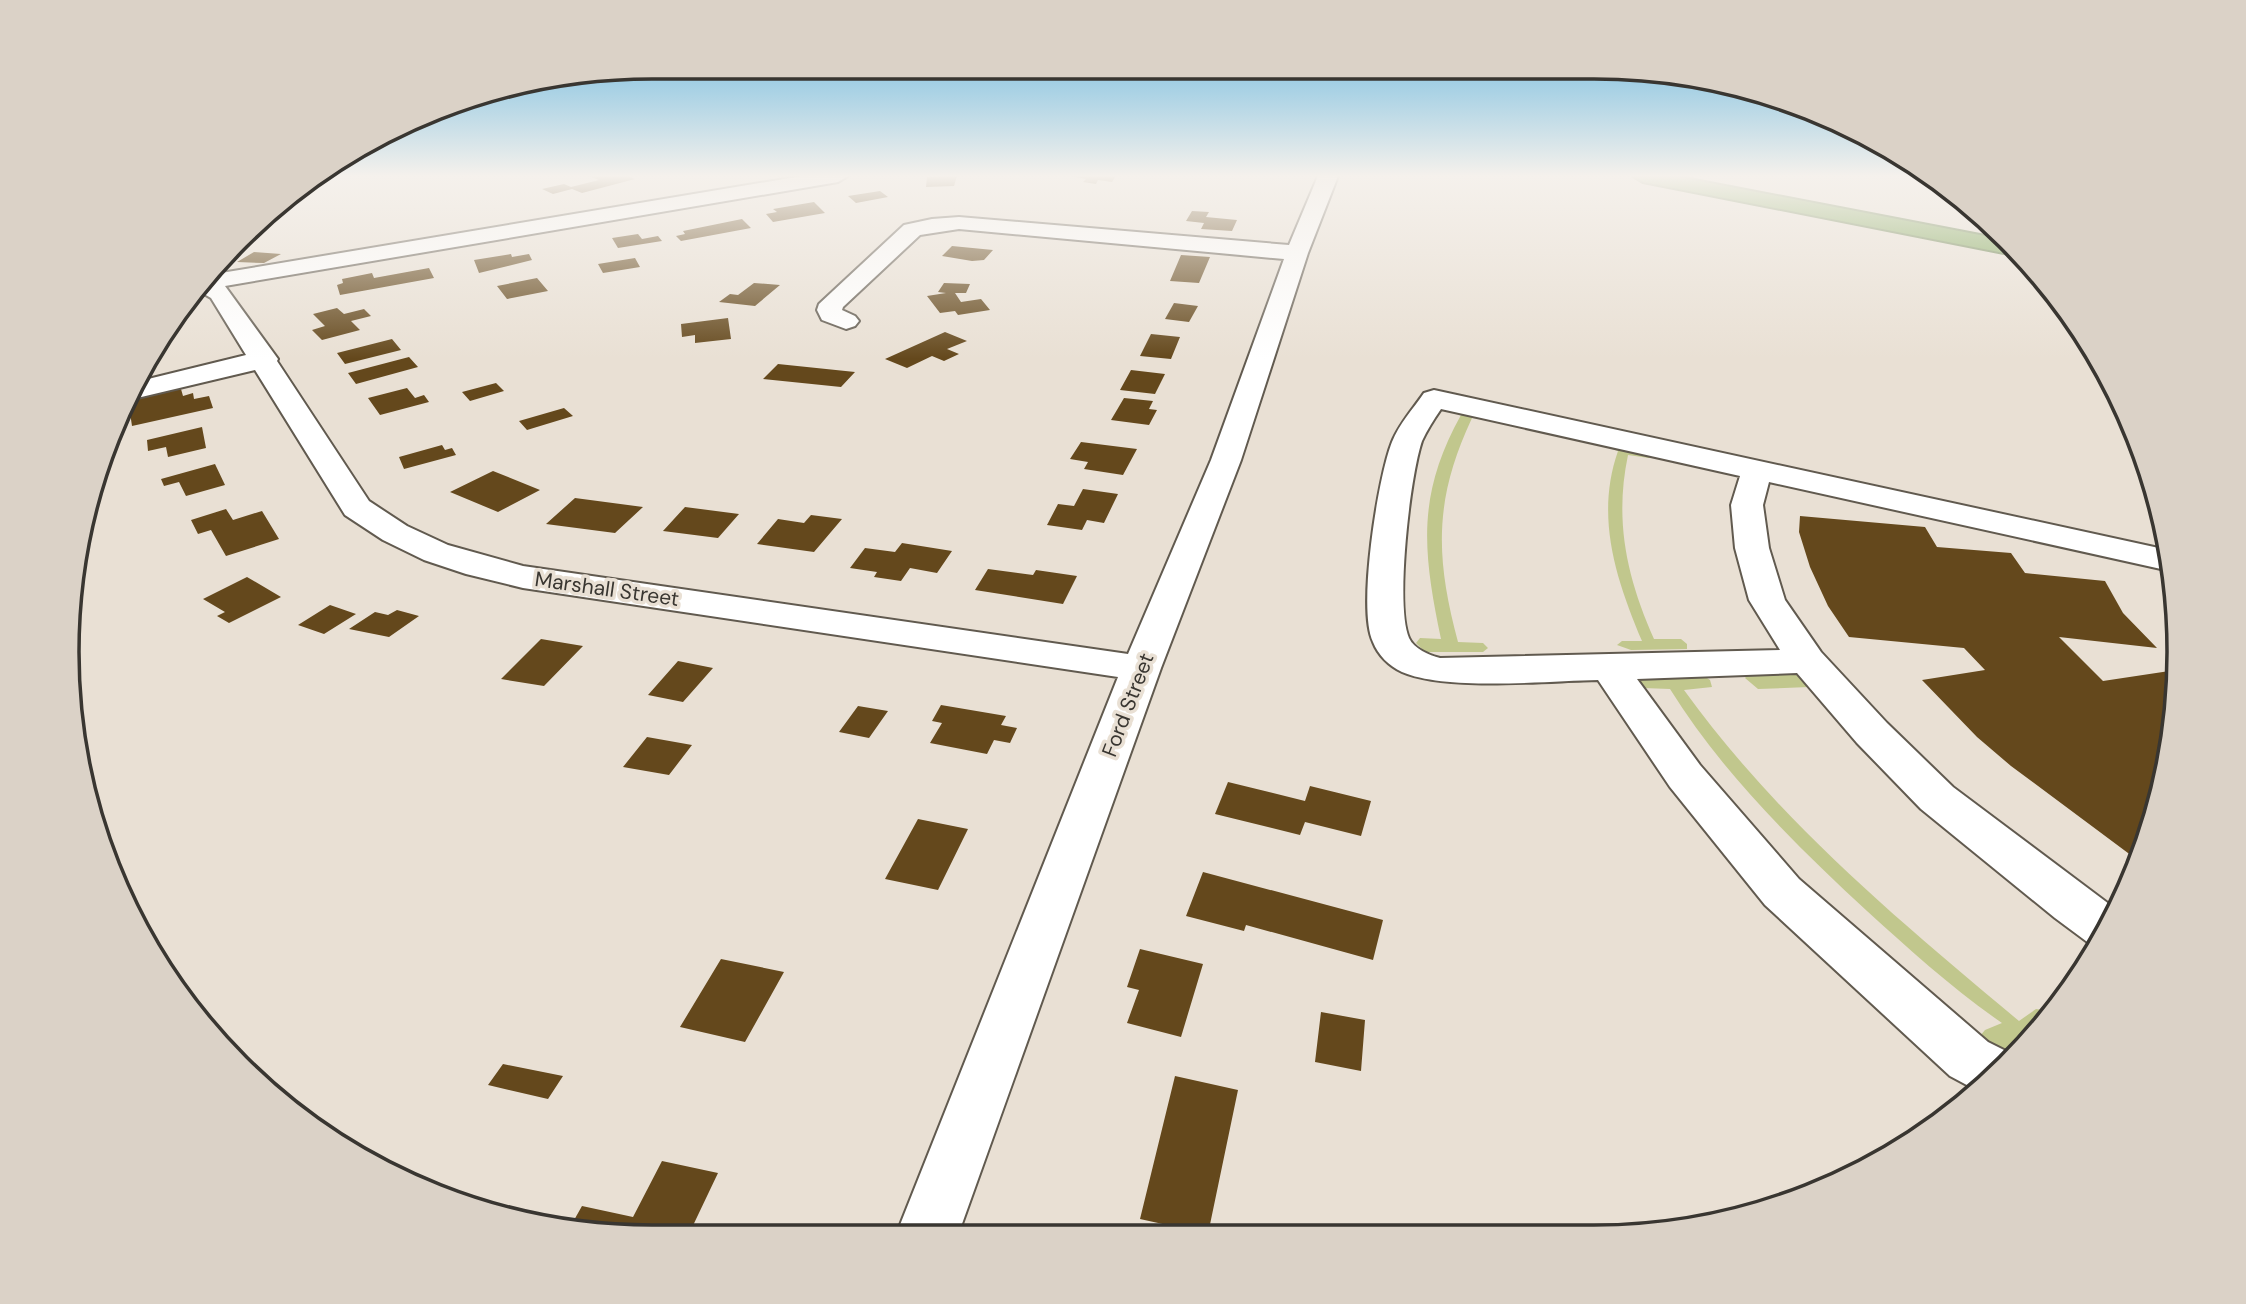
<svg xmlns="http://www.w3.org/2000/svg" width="2246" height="1304" font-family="'DM Sans',sans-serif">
<rect width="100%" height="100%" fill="#e9e0d4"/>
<path fill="#c1c78d" d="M1442 408 1495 420 1472 418C1434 499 1435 556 1458 642L1483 643 1488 648 1483 652H1425L1416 643 1420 638 1441 639C1423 552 1416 496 1461 415Z
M1597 444 1653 455 1649 458 1628 455C1614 521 1627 578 1654 639H1681L1687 644V649L1631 650 1617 645 1622 641H1642C1616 579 1595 517 1618 451Z
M1791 673 1801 676 1809 687 1758 689 1745 678 1748 674Z
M1701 674 1710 680 1712 687 1684 690C1777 819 1898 920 2019 1021L2036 1009 2051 1011 2018 1052 2008 1057 1980 1036 1985 1030 2002 1023C1954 990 1910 950 1867 911 1796 845 1722 773 1670 689L1643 688 1636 677Z"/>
<path fill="#64481c" d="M589 176H627L635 179 582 193 572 189 553 194 542 189 564 184 571 187 599 180Z
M957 176 954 186 926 187 927 177Z
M1070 176H1116L1112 182 1098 180 1096 184 1083 182 1086 179Z
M880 191 888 197 856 203 848 196Z
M814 202 825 213 773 222 766 214 777 212 773 209Z
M1192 211 1209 212 1206 217 1237 220 1232 231 1201 229 1204 223 1186 221Z
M742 219 751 228 681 241 676 236 685 234 683 231Z
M638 234 642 239 658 236 662 241 618 248 612 238Z
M952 246 993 250 984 260 972 261 942 256Z
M254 252 281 254 264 263 237 262Z
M511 254 512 257 529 254 532 260 479 273 474 260Z
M1181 255 1210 257 1199 283 1170 281Z
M635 258 640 267 603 273 598 264Z
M429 268 434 278 340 295 337 285 343 283 342 279 372 273 374 278Z
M537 278 548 291 507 299 497 286Z
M754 283 780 285 755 306 719 302 730 294 738 295Z
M944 283 970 284 966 293H955L961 302 981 299 990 310 958 315 955 311 940 313 927 296 946 293 938 292Z
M1174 303 1198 306 1189 322 1165 319Z
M337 308 344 314 364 309 371 316 351 321 360 330 322 340 312 330 325 326 313 314Z
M728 318 731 339 695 343V335L682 337 681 324Z
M945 332 967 341 947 349 959 354 944 361 932 356 907 368 885 359Z
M1151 334 1180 337 1171 359 1140 356Z
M392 339 401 350 345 364 337 353Z
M409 357 418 367 356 384 348 373Z
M778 364 855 372 841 387 763 379Z
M1131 370 1165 374 1155 394 1120 390Z
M496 383 504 391 470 401 462 392Z
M407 388 415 398 424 395 429 402 380 415 368 398Z
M181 389 183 396 193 393 194 399 209 396 213 408 132 426 129 406 132 400Z
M1124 398 1153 401 1149 409 1157 410 1149 425 1111 420Z
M564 408 573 416 527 430 519 421Z
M202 427 206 448 168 457 166 447 148 451 147 440Z
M1081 442 1137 449 1123 475 1084 469 1088 462 1070 459Z
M442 445 445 450 452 448 456 455 404 469 399 457Z
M215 464 225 485 186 496 179 482 164 486 161 479Z
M493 471 540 490 498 512 450 492Z
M1083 489 1118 494 1104 523 1087 520 1082 530 1047 525 1058 504 1074 506Z
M575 498 643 507 615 533 546 524Z
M685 507 739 514 718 538 663 531Z
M226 509 233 520 262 511 279 539 226 556 211 530 198 534 191 520Z
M811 515 842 519 814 552 757 544 778 519 804 523Z
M1800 516 1925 527 1937 547 2011 553 2025 573 2105 581 2123 613 2157 648 2059 637 2103 681 2176 670 2174 729 2148 841 2142 855 2132 856 2011 766 1977 737 1922 680 1985 670 1964 648 1849 637 1828 606 1810 567 1799 532Z
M902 543 952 551 937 573 910 568 901 581 874 577 877 572 850 568 865 548 895 552Z
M988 569 1033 575 1036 570 1077 576 1063 604 975 590Z
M247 577 281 597 229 623 217 616 225 612 203 599Z
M330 605 356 614 324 634 298 625Z
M397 610 419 616 389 637 349 629 375 612 388 615Z
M541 639 583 646 544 686 501 679Z
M678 661 713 668 683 702 648 695Z
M941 705 1006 716 1001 725 1017 728 1010 743 994 740 987 754 930 743 942 723 932 721Z
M858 706 888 711 869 738 839 732Z
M647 737 692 745 669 775 623 767Z
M1228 782 1305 801 1310 786 1371 801 1361 836 1305 822 1300 835 1215 814Z
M918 819 968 829 938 890 885 879Z
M1203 872 1383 920 1373 960 1246 925 1244 931 1186 916Z
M1140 949 1203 964 1181 1037 1127 1023 1139 990 1127 987Z
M721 959 784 972 745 1042 680 1027Z
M1321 1012 1365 1020 1361 1071 1315 1062Z
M503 1064 563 1076 548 1099 488 1085Z
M1175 1076 1238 1090 1208 1234 1140 1219Z
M662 1161 718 1173 688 1236H614L569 1229 582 1206 633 1217Z"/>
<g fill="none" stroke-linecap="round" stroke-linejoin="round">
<g stroke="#615a4f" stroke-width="4">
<path id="minor" d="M802 176H848L838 182 225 286 278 359 277 361 369 501 407 526 448 545 523 566 1128 654 1211 460 1284 259 959 229 920 235 843 307 842 310 855 316 859 321 855 326 846 329 822 320 817 310 819 304 904 225 932 219 959 217 1289 245 1318 176H1338L1308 253 1241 460 1161 668 958 1235H896L1118 677 523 588 466 574 424 560 383 540 345 515 255 370 133 399 140 381 246 355 211 298 199 291 215 274Z
M1434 390 2168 550 2170 571 1769 482 1763 505 1769 548 1785 600 1821 652 1887 723 1953 787 2117 910 2100 947 2090 944 2055 918 1921 809 1857 743 1797 673 1637 679 1700 765 1799 879 1988 1042 2016 1056 2008 1066 1978 1091 1950 1076 1765 905 1670 787 1598 680C1547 681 1445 691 1402 672 1389 666 1378 655 1373 642 1357 609 1378 477 1392 442 1399 424 1413 409 1424 393ZM1441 409 1740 476 1731 505 1735 548 1749 600 1780 650 1440 658C1429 655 1414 649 1409 638 1395 606 1410 476 1422 441 1427 430 1434 419 1441 409Z"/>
</g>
<g stroke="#647e46" stroke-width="4">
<path id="highway" d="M1633 176H1674L2006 240 2019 253 2014 255 1643 182Z"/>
</g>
<use href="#minor" fill="#fff" fill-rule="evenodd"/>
<use href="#highway" fill="#7ba452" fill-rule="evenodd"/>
</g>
<linearGradient id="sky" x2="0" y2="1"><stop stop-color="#59b1dd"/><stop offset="0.49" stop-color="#f5f1ec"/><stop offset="1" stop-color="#f5f1ec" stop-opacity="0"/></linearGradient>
<rect width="2246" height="359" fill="url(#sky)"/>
<g text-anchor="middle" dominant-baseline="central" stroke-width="7" stroke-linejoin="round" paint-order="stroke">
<g font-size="21" fill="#393631" stroke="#e9e0d4">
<text transform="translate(607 589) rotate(8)">Marshall Street</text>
<text transform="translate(1128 705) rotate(-69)">Ford Street</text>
</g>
</g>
<path d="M0 0H2246V1304H0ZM652 79H1594A573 573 0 0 1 2167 652V652A573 573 0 0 1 1594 1225H652A573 573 0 0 1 79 652V652A573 573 0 0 1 652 79Z" fill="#dbd2c7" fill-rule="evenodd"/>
<path fill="none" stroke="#393631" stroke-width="3.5" d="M652 79H1594A573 573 0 0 1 2167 652V652A573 573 0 0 1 1594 1225H652A573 573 0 0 1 79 652V652A573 573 0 0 1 652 79Z"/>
</svg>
